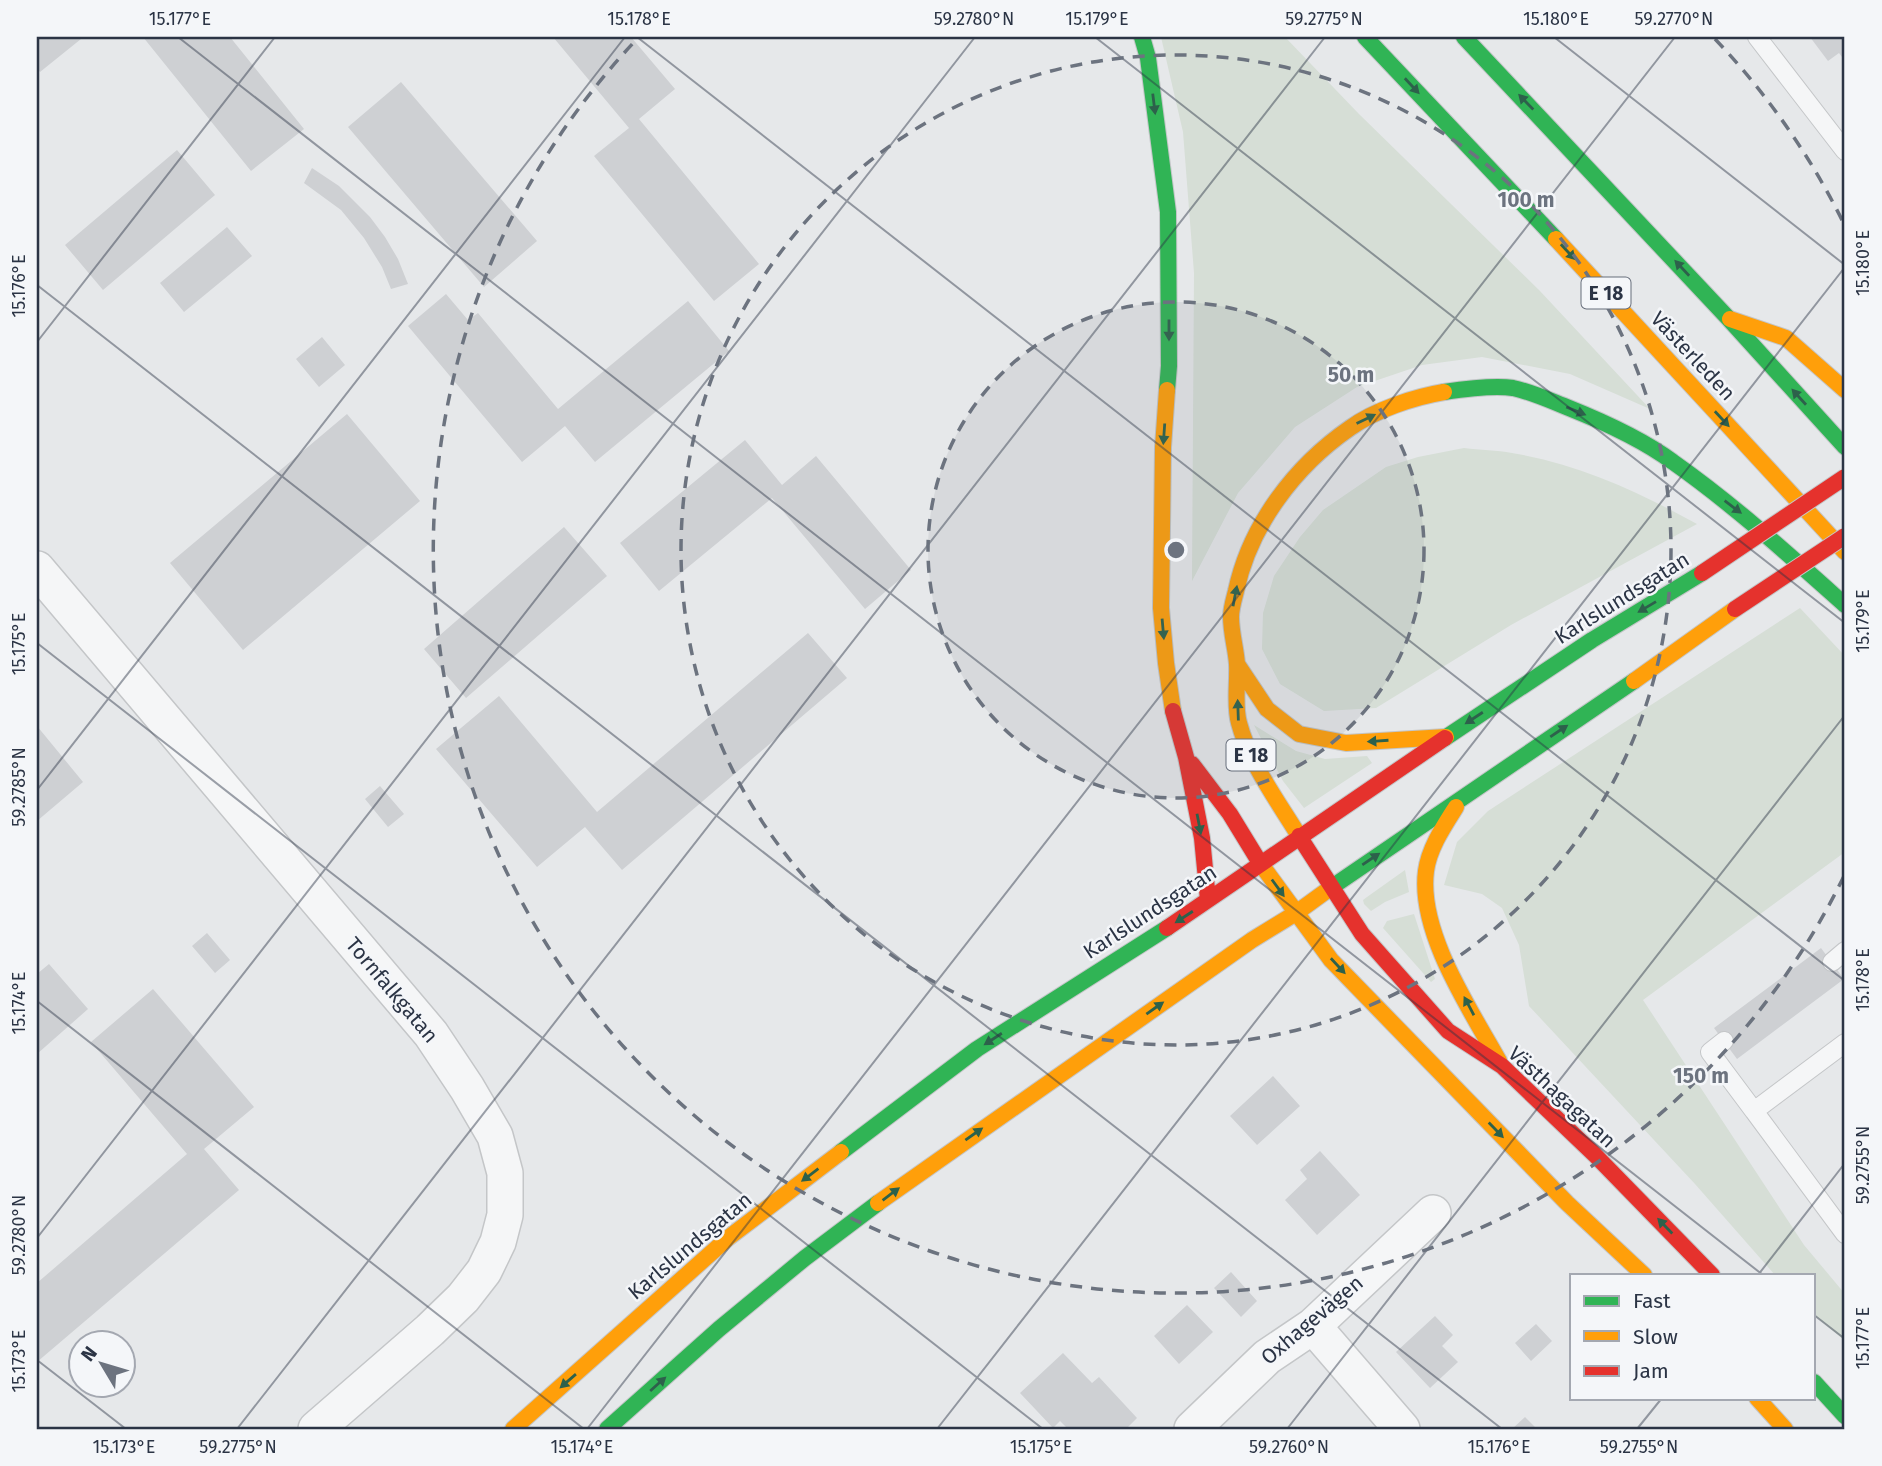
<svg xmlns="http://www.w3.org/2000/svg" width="1882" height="1466" font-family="'Fira Sans',sans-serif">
<rect width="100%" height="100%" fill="#e6e8ea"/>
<path fill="#d6ded6" d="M1161 37H1285L1359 114 1540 291 1650 409 1570 374 1482 357 1422 365 1357 387 1295 427 1238 493 1192 581 1194 273 1183 132Z
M1464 448C1480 450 1497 450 1512 453 1579 464 1639 492 1697 524L1511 625 1376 708 1324 711 1280 684 1262 649 1263 613 1274 576 1300 537 1323 510 1386 467 1418 457Z
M1800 608 1845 656V852L1643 1000 1804 1245 1845 1294V1341L1814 1315V1275H1775L1695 1184 1529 1006 1519 945 1502 908 1482 894 1444 885 1457 842 1488 811Z
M1254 725 1296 751 1325 759 1367 756 1372 763 1304 808 1283 781Z
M1405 870 1409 892 1385 902 1371 911 1364 904 1363 900 1367 897Z
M1414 914 1435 979 1431 982 1383 928 1387 921Z"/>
<path fill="#ced0d3" d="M37 37H79L81 39 40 72 37 68Z
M143 37H230L304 129 251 171Z
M553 37H631L675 89 639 119 759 264 714 301 594 156 629 128Z
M1810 37H1845V61L1839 53 1828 61Z
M401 82 537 241 484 287 348 127Z
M177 150 215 195 103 290 65 245Z
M312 168 339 186 370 217 385 237 398 259 408 284 391 289 382 267 364 238 341 210 304 183Z
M227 227 252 256 184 312 160 283Z
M446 294 468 320 478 313 558 409 688 301 729 351 595 462 565 426 522 462 408 326Z
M322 337 345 365 319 387 296 359Z
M347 414 420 501 243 650 170 563Z
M745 440 782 485 816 456 911 570 865 609 772 498 659 591 620 543Z
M564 527 607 576 466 698 424 649Z
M808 633 847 678 622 870 585 827 537 867 436 749 499 696 597 812Z
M37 726 83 782 37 821Z
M380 786 404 814 388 827 365 799Z
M207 933 230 960 215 973 192 946Z
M1821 948 1844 979 1737 1059 1714 1028Z
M49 964 88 1009 37 1054V974Z
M153 989 254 1107 204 1149 239 1190 37 1362V1283L187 1154 91 1042Z
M1273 1076 1300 1106 1257 1145 1230 1116Z
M1320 1151 1360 1195 1317 1235 1285 1200 1307 1179 1300 1170Z
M1231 1272 1257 1301 1241 1317 1214 1288Z
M1187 1305 1213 1332 1179 1364 1154 1336Z
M1435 1316 1453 1335 1442 1346 1458 1362 1430 1388 1396 1352Z
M1536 1324 1552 1341 1531 1361 1515 1343Z
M1063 1353 1092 1383 1099 1377 1137 1418 1126 1429H1068L1060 1421 1053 1428 1020 1393Z
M1525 1417 1537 1429H1512Z"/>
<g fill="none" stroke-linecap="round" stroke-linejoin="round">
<g stroke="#c4c6c8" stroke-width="20">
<path id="lane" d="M1757 37 1845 151
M1832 962 1845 951
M1724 1041 1710 1052 1754 1111
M1845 1043 1754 1111 1845 1234"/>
</g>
<g stroke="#c4c6c8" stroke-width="38">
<path id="street" d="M37 569 431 1034 467 1088 495 1136 505 1173V1215L498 1242 484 1271 463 1298 430 1330 316 1429
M1313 1326 1402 1429
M1192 1429 1267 1357 1313 1326 1433 1213"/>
</g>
<g stroke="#c4c6c8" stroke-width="18">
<path id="fast" d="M1142 37 1148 58 1168 212 1169 366 1167 390
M1365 37 1556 239
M1464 37 1728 318 1845 447
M1444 392C1464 389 1494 385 1513 388 1532 392 1551 401 1569 408 1604 422 1642 439 1673 462 1734 505 1789 555 1845 605
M1445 738 1592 640 1702 573
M1329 889 1634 681
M841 1152 977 1049 1167 928
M1814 1382 1845 1416
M607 1429 719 1329 805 1258 878 1203"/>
</g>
<g stroke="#c4c6c8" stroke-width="18">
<path id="slow" d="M1556 239 1845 552
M1730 319 1786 338 1845 390
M1167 390 1163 447 1161 608 1166 663 1173 711
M1237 664 1267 709 1299 734 1346 743 1446 737
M1634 681 1735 609
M1456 807C1444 826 1429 848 1426 871 1418 932 1470 1009 1499 1061
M1299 836C1277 800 1250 764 1239 723 1234 706 1238 682 1237 664 1236 649 1231 633 1231 617 1231 608 1234 599 1236 591 1250 525 1295 466 1350 428 1375 410 1414 397 1444 392
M1260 863 1331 960 1567 1203 1644 1275
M878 1203 1252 940 1296 913 1329 889
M1757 1398 1785 1429
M513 1429 728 1238 841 1152"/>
</g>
<g stroke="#c4c6c8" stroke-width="18">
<path id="jam" d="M1173 711 1186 757 1202 838 1208 900
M1192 764 1230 814 1260 863
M1299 836 1362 934 1448 1031 1502 1066 1595 1155 1712 1275
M1167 928 1445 738"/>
</g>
<use href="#lane" stroke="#f5f6f7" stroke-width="18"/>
<use href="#street" stroke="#f5f6f7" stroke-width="35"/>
<use href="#fast" stroke="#30b455" stroke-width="16"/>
<use href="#slow" stroke="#ff9f0a" stroke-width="16"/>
<use href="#jam" stroke="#e5322d" stroke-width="16"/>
<g stroke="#c4c6c8" stroke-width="18" stroke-linecap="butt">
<path id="jam-bridge" d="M1702 573 1845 477
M1735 609 1845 536"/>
</g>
<use href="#jam-bridge" stroke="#e5322d" stroke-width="16"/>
</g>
<defs><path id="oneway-solid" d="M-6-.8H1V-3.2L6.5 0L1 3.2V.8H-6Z" transform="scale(1.75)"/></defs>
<g fill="#2d614b">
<use href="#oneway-solid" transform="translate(1412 86) rotate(47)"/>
<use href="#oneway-solid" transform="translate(1526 102) rotate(-134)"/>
<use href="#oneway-solid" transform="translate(1154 104) rotate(83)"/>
<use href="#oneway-solid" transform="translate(1568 252) rotate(47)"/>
<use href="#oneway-solid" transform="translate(1682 268) rotate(-133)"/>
<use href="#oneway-solid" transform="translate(1169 330) rotate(90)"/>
<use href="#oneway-solid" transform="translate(1799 397) rotate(-132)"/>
<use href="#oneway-solid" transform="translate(1576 411) rotate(22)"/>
<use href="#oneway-solid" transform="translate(1366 419) rotate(-26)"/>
<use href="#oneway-solid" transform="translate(1722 419) rotate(47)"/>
<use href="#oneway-solid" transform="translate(1164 434) rotate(94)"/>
<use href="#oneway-solid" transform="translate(1733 507) rotate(37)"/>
<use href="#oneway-solid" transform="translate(1235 596) rotate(-79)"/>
<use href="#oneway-solid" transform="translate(1647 607) rotate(149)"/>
<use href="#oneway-solid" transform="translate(1163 629) rotate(85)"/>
<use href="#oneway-solid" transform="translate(1238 710) rotate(-92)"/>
<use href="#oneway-solid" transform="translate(1474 718) rotate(147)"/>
<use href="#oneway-solid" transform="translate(1559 731) rotate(-34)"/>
<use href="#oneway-solid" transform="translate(1378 741) rotate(176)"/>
<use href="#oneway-solid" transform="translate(1199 824) rotate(79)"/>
<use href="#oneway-solid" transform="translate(1371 859) rotate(-34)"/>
<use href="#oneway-solid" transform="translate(1278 888) rotate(54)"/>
<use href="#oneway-solid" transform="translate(1184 917) rotate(147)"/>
<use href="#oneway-solid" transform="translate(1338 966) rotate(47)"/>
<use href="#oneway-solid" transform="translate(1469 1006) rotate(-118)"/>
<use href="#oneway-solid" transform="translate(1155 1008) rotate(-35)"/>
<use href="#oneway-solid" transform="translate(993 1039) rotate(147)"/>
<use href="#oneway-solid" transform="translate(1496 1130) rotate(46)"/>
<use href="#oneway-solid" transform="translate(974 1134) rotate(-35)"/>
<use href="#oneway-solid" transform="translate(810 1175) rotate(143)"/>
<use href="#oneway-solid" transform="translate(891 1194) rotate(-37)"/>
<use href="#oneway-solid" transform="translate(1665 1226) rotate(-134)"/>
<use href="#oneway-solid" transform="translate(568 1381) rotate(139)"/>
<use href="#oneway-solid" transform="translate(658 1384) rotate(-42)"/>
</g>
<path fill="none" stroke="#2b3445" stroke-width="2" stroke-opacity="0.45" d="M178 37 1763 1275M637 37 1845 981M1095 37 1845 623M1554 37 1845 265M37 285 1502 1429M37 342 275 37M37 643 1043 1429M37 790 625 37M37 1001 584 1429M37 1238 975 37M1758 1275 1845 1163M1814 1315 1845 1339M37 1360 126 1429M237 1429 1325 37M587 1429 1675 37M937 1429 1845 267M1287 1429 1845 715M1637 1429 1662 1398"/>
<circle cx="1176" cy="550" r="248" fill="#6c737f" fill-opacity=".12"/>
<g fill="none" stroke="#6c737f" stroke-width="3.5" stroke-dasharray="12 9">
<circle cx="1176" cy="550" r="248"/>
<circle cx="1176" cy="550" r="495"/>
<path d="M1844 876A743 743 0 1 1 637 39M1715 39A743 743 0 0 1 1844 224"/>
</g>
<g text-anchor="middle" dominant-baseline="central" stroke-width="5" stroke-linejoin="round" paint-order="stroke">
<g fill="#f4f6f9" stroke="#676e7b" stroke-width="2">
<rect x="1581.5" y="277.5" width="49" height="31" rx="5"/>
<rect x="1226.5" y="739.5" width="49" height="31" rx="5"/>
</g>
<g font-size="19" font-weight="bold" fill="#2b3445">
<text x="1606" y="293">E 18</text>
<text x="1251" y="755">E 18</text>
</g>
<g font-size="21" fill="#2b3445" stroke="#f4f6f9">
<text transform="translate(1693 356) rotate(47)">Västerleden</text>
<text transform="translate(1622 598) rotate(-32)">Karlslundsgatan</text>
<text transform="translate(1150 912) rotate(-33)">Karlslundsgatan</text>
<text transform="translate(392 990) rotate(50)">Tornfalkgatan</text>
<text transform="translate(1562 1097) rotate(43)">Västhagagatan</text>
<text transform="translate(690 1246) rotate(-40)">Karlslundsgatan</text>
<text transform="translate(1312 1320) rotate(-40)">Oxhagevägen</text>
</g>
</g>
<circle cx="1176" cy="550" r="10" fill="#6c737f" stroke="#f4f6f9" stroke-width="3.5"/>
<g font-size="21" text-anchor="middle" font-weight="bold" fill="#6c737f" stroke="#f4f6f9" stroke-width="5" stroke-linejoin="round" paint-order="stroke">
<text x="1526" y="207">100 m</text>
<text x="1351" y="382">50 m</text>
<text x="1701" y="1083">150 m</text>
</g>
<rect width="1882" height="1466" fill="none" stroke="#f4f6f9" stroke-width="77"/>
<rect x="1570" y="1274" width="245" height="126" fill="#f4f6f9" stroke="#a4a8b1" stroke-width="2"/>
<rect x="1584" y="1296" width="35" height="10" fill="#30b455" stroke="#a4a8b1" stroke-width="2"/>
<text x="1633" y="1308" font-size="21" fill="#2b3445">Fast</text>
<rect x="1584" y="1331" width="35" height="10" fill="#ff9f0a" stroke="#a4a8b1" stroke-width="2"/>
<text x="1633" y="1344" font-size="21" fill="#2b3445">Slow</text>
<rect x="1584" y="1366" width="35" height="10" fill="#e5322d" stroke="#a4a8b1" stroke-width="2"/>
<text x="1633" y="1378" font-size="21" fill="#2b3445">Jam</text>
<g transform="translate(102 1364) rotate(308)"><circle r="33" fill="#f4f6f9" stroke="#a4a8b1" stroke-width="2"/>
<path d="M0-5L12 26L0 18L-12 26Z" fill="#6c737f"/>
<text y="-10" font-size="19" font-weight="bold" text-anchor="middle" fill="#2b3445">N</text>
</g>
<rect x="38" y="38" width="1805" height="1390" fill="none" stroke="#2b3445" stroke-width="2.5"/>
<g font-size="18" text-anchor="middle" fill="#2b3445">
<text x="180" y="25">15.177°E</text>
<text x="639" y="25">15.178°E</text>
<text x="974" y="25">59.2780°N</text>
<text x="1097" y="25">15.179°E</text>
<text x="1324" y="25">59.2775°N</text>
<text x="1556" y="25">15.180°E</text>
<text x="1674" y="25">59.2770°N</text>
<text transform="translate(1863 263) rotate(-90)" y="6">15.180°E</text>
<text transform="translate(19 286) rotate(-90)" y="6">15.176°E</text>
<text transform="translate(1863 621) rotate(-90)" y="6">15.179°E</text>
<text transform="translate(19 644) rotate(-90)" y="6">15.175°E</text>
<text transform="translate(19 787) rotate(-90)" y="6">59.2785°N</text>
<text transform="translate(1863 980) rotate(-90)" y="6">15.178°E</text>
<text transform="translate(19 1003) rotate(-90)" y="6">15.174°E</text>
<text transform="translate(1863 1165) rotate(-90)" y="6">59.2755°N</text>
<text transform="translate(19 1235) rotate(-90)" y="6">59.2780°N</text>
<text transform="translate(1863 1338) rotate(-90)" y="6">15.177°E</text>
<text transform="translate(19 1361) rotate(-90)" y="6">15.173°E</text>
<text x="124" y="1453">15.173°E</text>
<text x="238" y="1453">59.2775°N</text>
<text x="582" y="1453">15.174°E</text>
<text x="1041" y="1453">15.175°E</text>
<text x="1289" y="1453">59.2760°N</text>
<text x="1499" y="1453">15.176°E</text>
<text x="1639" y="1453">59.2755°N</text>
</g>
</svg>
